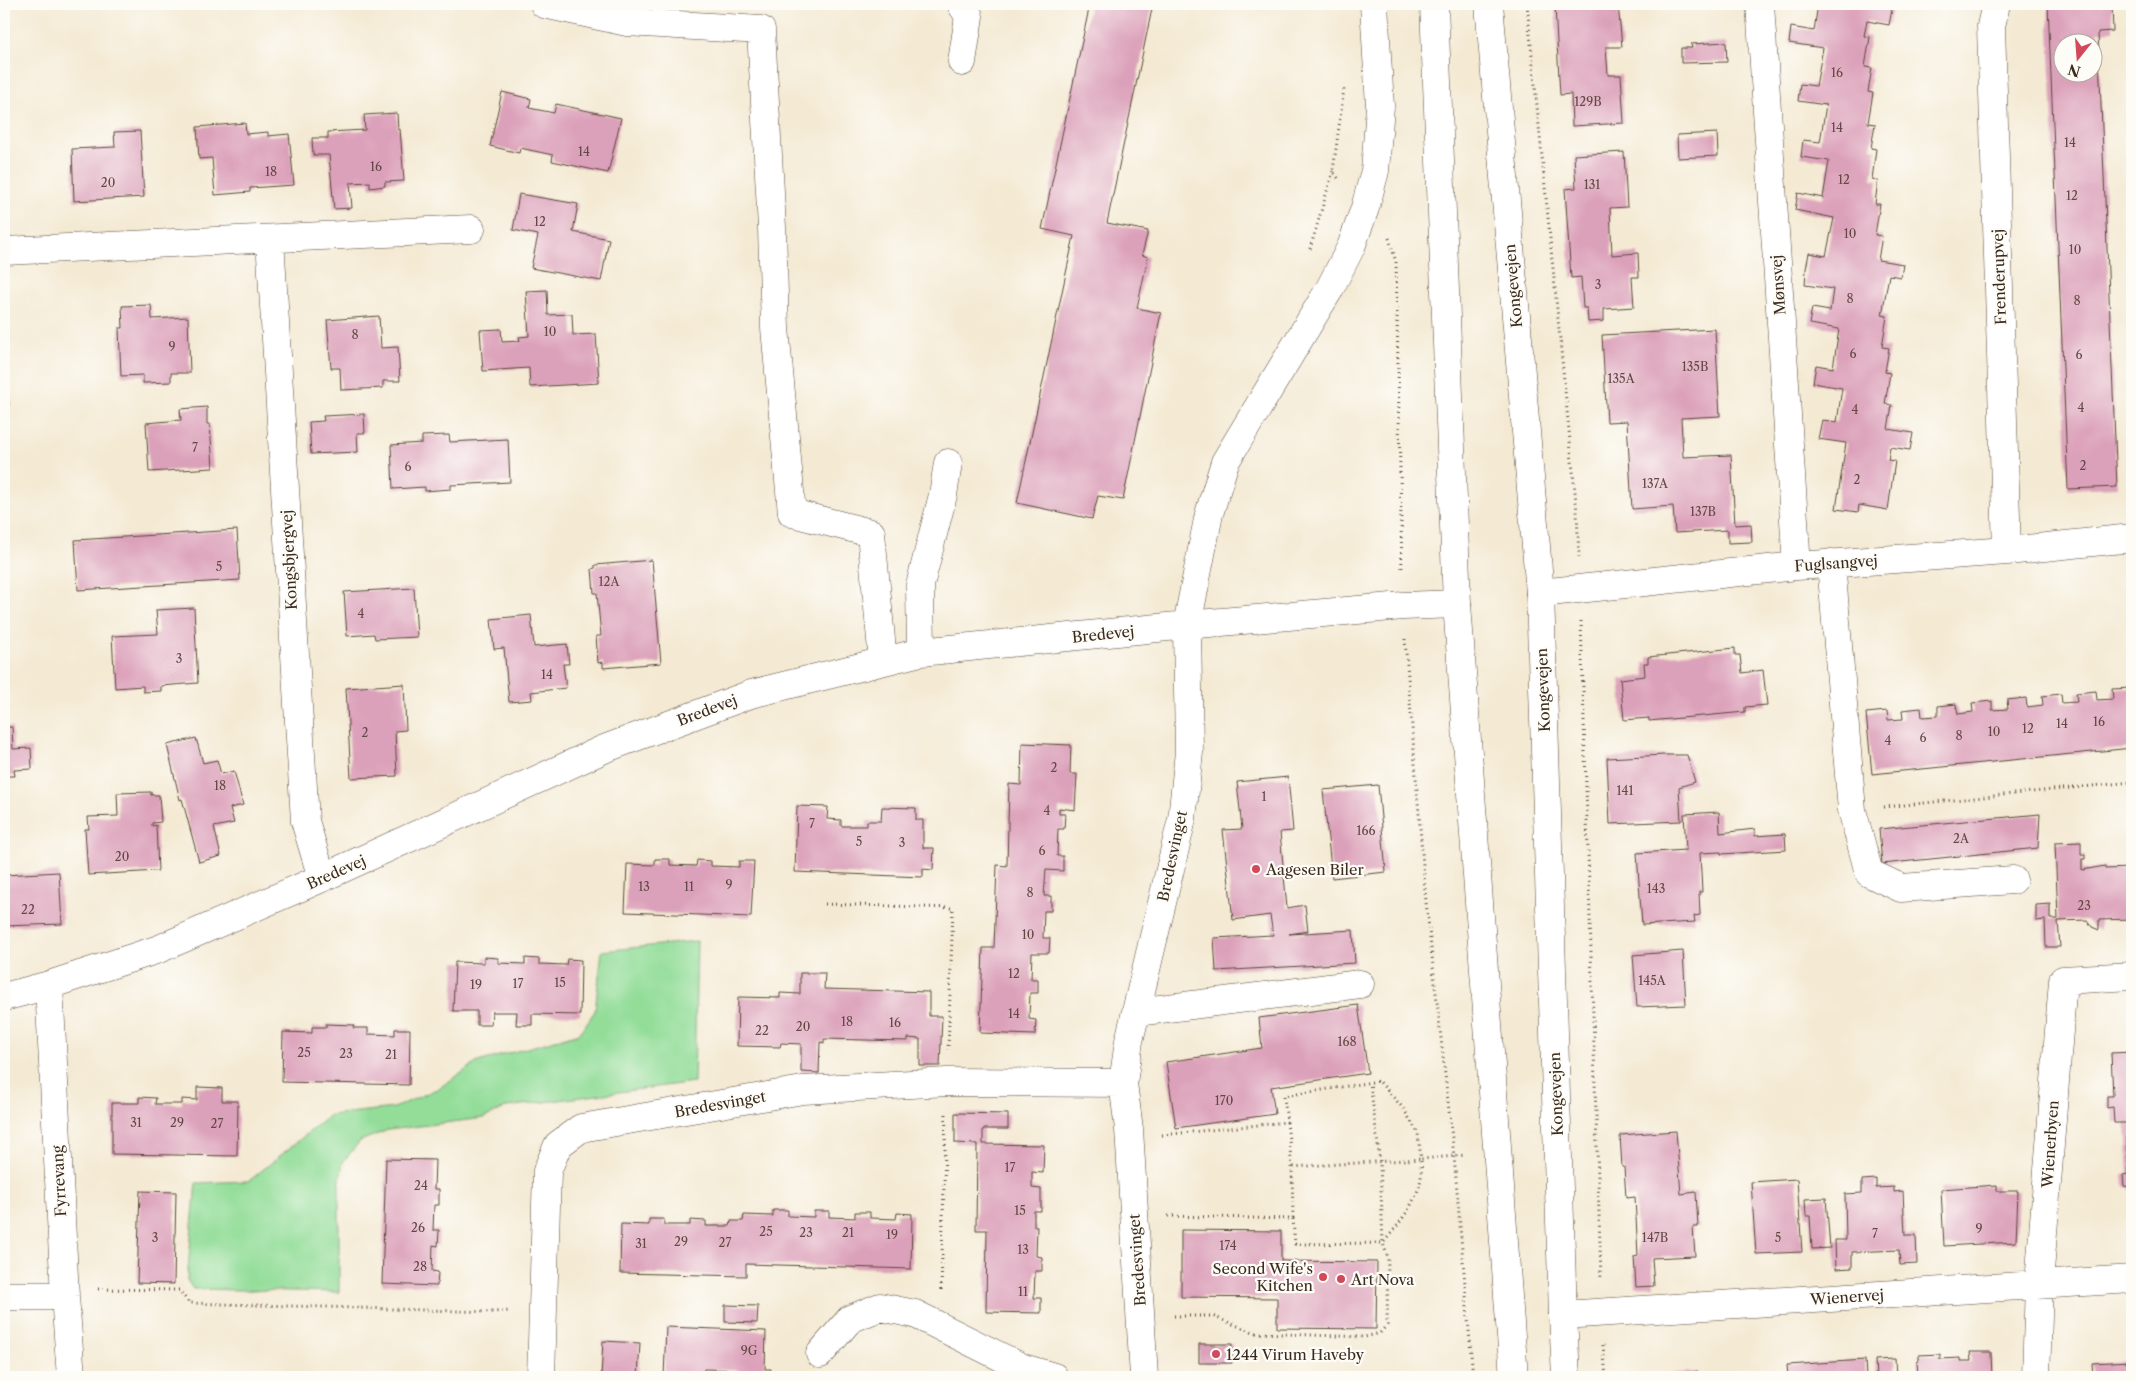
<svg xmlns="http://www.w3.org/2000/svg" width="2136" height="1381" font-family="'Libre Caslon Text',serif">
<rect width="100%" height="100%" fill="#fdfcf7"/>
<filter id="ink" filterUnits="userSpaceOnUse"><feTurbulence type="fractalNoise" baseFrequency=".02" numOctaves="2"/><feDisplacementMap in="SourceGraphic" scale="10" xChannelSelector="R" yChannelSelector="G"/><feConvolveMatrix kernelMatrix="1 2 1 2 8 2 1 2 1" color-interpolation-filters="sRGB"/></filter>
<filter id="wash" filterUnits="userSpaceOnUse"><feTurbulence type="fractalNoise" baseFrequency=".0096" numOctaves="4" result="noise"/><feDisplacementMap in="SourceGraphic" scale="20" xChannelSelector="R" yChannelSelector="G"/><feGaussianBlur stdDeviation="1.12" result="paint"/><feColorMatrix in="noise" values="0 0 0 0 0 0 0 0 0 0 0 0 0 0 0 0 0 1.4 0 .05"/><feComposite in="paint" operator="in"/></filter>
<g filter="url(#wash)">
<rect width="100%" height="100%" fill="#f4ead4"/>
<path fill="#93dd99" stroke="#67845c" d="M697 941 694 1082 507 1107 484 1118 388 1130 360 1141 343 1162 339 1186V1292L193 1289 187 1280 196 1183 249 1181 330 1115 394 1108 439 1088 478 1062 580 1033 595 1011 602 951Z"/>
<g id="blocks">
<path fill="#dca1ba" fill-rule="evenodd" d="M1090 4H1153L1107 223 1148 231 1142 255 1148 257 1137 308 1161 313 1123 500 1098 496 1092 519 1017 503 1074 236 1042 229Z
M1565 4H1618L1622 47H1606L1608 75H1621L1624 123 1572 126 1571 94 1560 95 1555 7H1566Z
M1818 4H1893L1889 25 1867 21 1864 36 1870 37 1865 67 1872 68 1868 92 1873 93 1868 123 1875 124 1871 148 1876 149 1872 179 1878 180 1875 204H1880L1875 235 1882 236 1878 260 1903 264 1901 277 1889 275 1882 315 1887 316 1882 347 1889 348 1885 372 1890 373 1885 404 1892 405 1888 429 1913 433 1910 450 1890 447 1888 460 1895 461 1888 510 1859 505 1858 512 1836 509 1846 443 1818 439 1822 420 1837 422 1842 388 1813 383 1816 365 1833 368 1839 329 1809 324 1812 308 1830 311 1833 289 1805 285 1806 269 1809 253 1826 256 1834 218 1795 210 1798 193 1823 198 1829 161 1801 157 1803 140 1820 142 1826 105 1798 101 1800 84 1816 86 1823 48 1789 43 1791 27 1814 31Z
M2048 4H2097V6L2112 5 2113 31 2098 32 2117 487 2068 489ZM2064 42H2094V72H2064Z
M1726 42 1727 62 1681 63V48H1692L1691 44Z
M502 92 531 99 529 108 554 113 556 104 621 118 608 173 552 161 553 155 520 148 519 153 490 146Z
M397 113 398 130 400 129 404 181 385 182V186L370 188V182L350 183 352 208 334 209 329 155H313L312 138H328V132L365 130 364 115Z
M245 123 246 134 268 132V136L289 134 294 185 250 188V192L215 195 212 158 199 159 197 127Z
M140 131 144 197 74 201 72 149 115 147 114 132Z
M1717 133 1718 156 1678 158 1677 135Z
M1624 152 1627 207 1610 208 1612 255 1638 253 1639 277H1632L1634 307 1604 309V321L1588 322 1587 308H1583L1581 277 1571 278 1565 189 1576 188 1574 155Z
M519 194 578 204 573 232 609 239 601 281 531 268 538 235 513 230Z
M547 290 548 315 572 314 573 335 596 334 599 383 530 387 529 368 483 371 480 330 501 329 502 342 520 341 519 337 529 336 526 291Z
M151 305 152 319 188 317 190 373H171V382L143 383V375L121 376 119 328H123L122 306Z
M379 316 381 348 398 347 400 381H383V388L341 390 340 368H331L327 320Z
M1715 329 1720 416 1681 418 1683 457 1731 455 1735 525 1751 524 1752 542 1728 543V530L1675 533 1673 506 1632 509 1627 421 1607 422 1602 335Z
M4 347H6L9 406 4 407Z
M207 407V424H210L213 468 149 472 146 423 181 420 180 409Z
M364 414 365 433H357L358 452 311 454 309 422 324 421 323 416Z
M449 435 450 442 508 439 510 482 451 485V489L425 491V487L393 489 391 445 422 443V436Z
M237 530 240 580 78 590 75 540Z
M652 560 661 663 603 668V662L598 663 596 636H601L597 593H594L592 569 595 568V565Z
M414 588 417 637 375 639 374 634 347 636 344 592Z
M194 608 198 683 161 686V691L143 692V686L115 688 112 636 158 634 156 610Z
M531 615 534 647 567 644 569 664H563L566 688 531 692 532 700 509 702 504 648 494 649 491 619Z
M1735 648V655H1740L1742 673 1763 670 1767 705 1745 707V712L1649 721V718L1624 720 1620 679 1645 676 1644 663H1648V657Z
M404 684 406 730 395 731 397 776 351 778 346 688Z
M2131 688 2132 748 1872 774 1866 713 1887 711 1888 720 1903 719 1902 710 1921 708 1922 717 1938 716V706L1956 704 1958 714 1973 712 1972 703 1992 701V710L2008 709 2007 700 2026 698 2027 707 2043 705 2042 696 2061 694 2062 703 2077 702 2076 693 2096 691 2097 700 2113 699 2112 689Z
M4 727H12L13 749 31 748 32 769 14 770 15 776H4Z
M196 738 203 763 217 760 221 774 234 771 243 805 230 808 234 823 214 827 221 856 199 862 182 799 180 800 167 745Z
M1022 743 1071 745 1070 774H1077L1075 810 1059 808V814H1065L1064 829H1058L1057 856H1063V871L1046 870 1044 896H1051V911H1044L1043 938H1050L1049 953H1032L1031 979H1038V993H1030L1029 1019 1036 1020 1035 1035 980 1033 983 948H994L997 865 1007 866 1009 784 1021 785Z
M1664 755H1687L1695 782 1679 787 1681 821 1610 824 1607 758Z
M1288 777 1293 831 1280 832 1287 908 1305 905 1308 931 1289 934 1353 930 1355 963 1216 971 1214 938 1273 935 1270 915 1233 920 1223 830 1242 829 1237 782Z
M1378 785 1386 872 1332 878 1323 790Z
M151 792V795H159L161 822 152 823V826L156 825 158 871 88 875 85 829H89L88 817 118 816 117 793Z
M797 806 828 807 827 819 841 820V826H867V821H881L882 807 916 808V820H923V848H934L933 870 923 869V877L795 872Z
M1719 812 1720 833 1755 829V836L1785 834 1786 850 1721 854V852L1700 853 1702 892H1699L1700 915 1694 916 1695 922 1642 925 1637 853 1686 850 1684 814Z
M2040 814 2038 848 1882 864 1879 829Z
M2081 842V855H2085V859H2082V870L2105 866V869L2131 868 2132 919 2099 920V930L2092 927 2087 920 2058 921 2060 947H2046L2045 920 2036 921V905L2050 904V919H2058L2055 843Z
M655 859H670V865L696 866 697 860 711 861V866L739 867V861H754L751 917 625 912 627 864 655 865Z
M59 872 62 924 4 926V875Z
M1683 951 1686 1005 1637 1007 1633 955Z
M484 957 498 958V963L525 964V958L539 959V964L566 965 567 959 581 960 580 1015 532 1014V1025H516L517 1012H492L491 1025H477V1011H453L455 962 484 963Z
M800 973H825L824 989 929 992V1016H942L940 1066H920V1039L908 1038V1041L824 1039V1043L820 1042 819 1073 801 1072V1044L781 1043 780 1047 737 1046 738 997 780 998V993L800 994Z
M1358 1005 1368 1073 1271 1087 1275 1114 1176 1128 1166 1062 1262 1048 1259 1018Z
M326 1024 354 1025 353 1028H368V1034L395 1035V1029H410L409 1085 282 1082 283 1032 312 1033V1027H326Z
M2132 1052V1194H2131L2130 1187 2124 1186 2123 1175 2129 1174 2126 1123H2114L2113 1107 2107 1108V1096H2113L2111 1053Z
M197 1087 222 1088V1101H238L237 1156 112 1154V1103H139V1097L156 1098 155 1104H182V1099L197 1100Z
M955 1113 1008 1114V1129H983V1144L1044 1145 1043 1173 1032 1172V1188L1041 1189V1211H1034V1226H1037L1036 1256 1042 1257V1271H1035L1034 1298H1041V1313L986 1312 987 1230H976L977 1144 955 1143Z
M1676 1131 1681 1194 1696 1192 1698 1227H1693L1695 1256 1652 1258 1654 1286 1636 1287 1634 1257 1638 1256 1635 1197 1626 1198 1624 1167H1622L1620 1135Z
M386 1159 435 1160 434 1189H439V1205H434L433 1230H439L438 1246 433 1245 432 1271 438 1272 437 1286 382 1284Z
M1797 1179 1802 1252 1756 1254 1751 1182Z
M1876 1179V1188L1894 1187V1192L1903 1191 1905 1235H1916L1917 1264 1900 1265 1899 1250 1852 1252V1268L1836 1269 1835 1240H1846L1845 1194 1862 1193V1180Z
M1997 1185V1191H2018L2016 1242 1944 1246 1941 1189Z
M140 1191 176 1192 174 1284 137 1283Z
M1826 1198 1830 1248 1812 1249 1810 1216H1806L1805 1199Z
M773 1210H788V1216L814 1217V1211H829V1217L855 1218V1212H870V1218L896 1219 897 1213 912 1214 911 1269 746 1264V1276L620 1273 621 1224 649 1225V1219H664V1225H690V1220L706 1221V1226H730L731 1221H743L744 1215 773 1216Z
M1181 1230 1281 1231V1261L1377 1262 1376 1329 1277 1328V1298L1181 1297Z
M725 1305 758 1306 757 1323 725 1322Z
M666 1327 766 1331 765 1369H771V1377H737L738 1370 704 1369V1377H664Z
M603 1341 640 1343 638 1377H601Z
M1199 1344H1232V1363H1199Z
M1970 1352H1991L1992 1377H1918L1917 1361 1919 1360V1355L1940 1354V1359L1960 1358V1361H1971Z
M1895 1359 1896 1377H1876L1875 1360Z
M1865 1360 1866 1377H1788L1787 1365Z
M2130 1361V1377H2093L2092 1363Z
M1698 1372 1699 1377H1643L1642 1375Z"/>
</g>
</g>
<g filter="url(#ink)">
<use href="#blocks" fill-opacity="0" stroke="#574739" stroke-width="1"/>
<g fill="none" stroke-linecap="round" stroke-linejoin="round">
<g stroke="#574739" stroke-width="29">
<path id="minor" d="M544 4 627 22 761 30 772 228 775 328 792 513 871 533 883 661
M961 4 969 16 962 62
M1760 4 1797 566
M1996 4 1991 26 2007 551
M270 239 305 821 322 878
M4 251 471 229
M1831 563 1852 810 1869 873 1901 888 2013 880
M1540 593 1797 566 2007 551 2132 538
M921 652 920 585 943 495 948 463
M49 985 65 1296 71 1377
M4 997 49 985 159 949 322 878 604 749 751 694 921 652 1187 625 1403 606 1457 604
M1136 1012 1360 984
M4 1296H65
M1563 1315 2132 1279
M820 1354 850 1319 880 1307 915 1314 1023 1368 1054 1377
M541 1377 547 1171 558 1145 581 1128 803 1090 947 1082 1123 1083
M1144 1377 1129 1129 1123 1083 1129 1041 1182 819 1189 752 1187 625 1209 514 1225 462 1329 290 1351 247 1365 208 1375 171 1380 106 1374 4
M2036 1377 2039 1284 2063 980 2132 976"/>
</g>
<g stroke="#574739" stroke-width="29">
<path id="major" d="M1434 4 1457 604 1514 1377
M1489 4 1540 593 1563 1315 1566 1377"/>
</g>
<path stroke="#574739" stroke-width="3" stroke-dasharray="1 4" stroke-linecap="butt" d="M1527 4 1577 512 1579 557
M1338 178 1333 171 1344 89
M1389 238 1396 262 1402 572
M1310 249 1333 171
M1581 621 1601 1279
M1405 639 1426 902 1454 1156 1473 1377
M1884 807 2132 782
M825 904 953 908 948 1050
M1287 1122 1292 1167 1293 1219
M1162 1135 1287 1122 1284 1096 1379 1081 1403 1108 1418 1133 1421 1159 1466 1155
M1168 1216 1293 1219 1295 1244 1383 1243C1397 1227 1415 1204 1420 1183 1422 1175 1421 1166 1421 1159L1292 1167
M98 1289 179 1290 189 1303 493 1312 510 1311
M941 1290 946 1114
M1174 1316H1212L1256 1333 1365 1337 1380 1333 1387 1325 1388 1258 1383 1243 1380 1162 1370 1082
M1603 1345 1606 1377"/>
<use href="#minor" stroke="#fff" stroke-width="28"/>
<use href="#major" stroke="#fff" stroke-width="28"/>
</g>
</g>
<g fill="#d1495b" stroke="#fdfcf7" stroke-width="2">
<circle cx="1256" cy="869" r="5"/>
<circle cx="1323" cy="1277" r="5"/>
<circle cx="1341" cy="1279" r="5"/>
<circle cx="1216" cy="1354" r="5"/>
</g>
<g text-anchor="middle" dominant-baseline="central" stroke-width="4.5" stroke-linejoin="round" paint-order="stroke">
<g font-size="12" fill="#634845">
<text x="1837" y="72">16</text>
<text x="1588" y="101">129B</text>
<text x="1837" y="127">14</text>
<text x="2070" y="142">14</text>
<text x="584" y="151">14</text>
<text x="376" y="166">16</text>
<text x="271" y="171">18</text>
<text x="1844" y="179">12</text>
<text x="108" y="182">20</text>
<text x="1592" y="184">131</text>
<text x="2072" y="195">12</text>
<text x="540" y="221">12</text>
<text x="1850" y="233">10</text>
<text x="2075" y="249">10</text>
<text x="1598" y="284">3</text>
<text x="1850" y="298">8</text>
<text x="2077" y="300">8</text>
<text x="550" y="331">10</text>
<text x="355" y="334">8</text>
<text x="172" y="346">9</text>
<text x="1853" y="353">6</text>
<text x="2079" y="354">6</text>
<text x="1695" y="366">135B</text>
<text x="1621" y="378">135A</text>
<text x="2081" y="407">4</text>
<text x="1855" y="409">4</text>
<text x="195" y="447">7</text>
<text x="2083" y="465">2</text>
<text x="408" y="466">6</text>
<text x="1857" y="479">2</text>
<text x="1655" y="483">137A</text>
<text x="1703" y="511">137B</text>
<text x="219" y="566">5</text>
<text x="609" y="581">12A</text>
<text x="361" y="613">4</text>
<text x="179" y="658">3</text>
<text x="547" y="674">14</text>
<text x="2099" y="721">16</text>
<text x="2062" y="723">14</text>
<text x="2028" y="728">12</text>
<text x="1994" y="731">10</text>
<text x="365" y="732">2</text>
<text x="1959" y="735">8</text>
<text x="1923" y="737">6</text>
<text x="1888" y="740">4</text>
<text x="1054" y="767">2</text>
<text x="220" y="785">18</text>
<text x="1625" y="790">141</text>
<text x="1264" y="796">1</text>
<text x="1047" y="810">4</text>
<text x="812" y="823">7</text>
<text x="1366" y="830">166</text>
<text x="1961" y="838">2A</text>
<text x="859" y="841">5</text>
<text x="902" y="842">3</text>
<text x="1042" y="850">6</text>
<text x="122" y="856">20</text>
<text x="729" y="884">9</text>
<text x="644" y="886">13</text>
<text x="689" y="886">11</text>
<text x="1656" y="888">143</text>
<text x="1030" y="892">8</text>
<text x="2084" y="905">23</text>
<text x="28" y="909">22</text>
<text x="1028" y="934">10</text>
<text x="1014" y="973">12</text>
<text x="1652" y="980">145A</text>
<text x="560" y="982">15</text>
<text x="518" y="983">17</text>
<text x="476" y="984">19</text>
<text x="1014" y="1013">14</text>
<text x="847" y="1021">18</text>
<text x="895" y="1022">16</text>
<text x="803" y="1026">20</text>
<text x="762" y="1030">22</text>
<text x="1347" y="1041">168</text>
<text x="304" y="1052">25</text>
<text x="346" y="1053">23</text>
<text x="391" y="1054">21</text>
<text x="1224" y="1100">170</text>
<text x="136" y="1122">31</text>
<text x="177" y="1122">29</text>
<text x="217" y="1123">27</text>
<text x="1010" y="1167">17</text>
<text x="421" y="1185">24</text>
<text x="1020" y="1210">15</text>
<text x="418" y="1227">26</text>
<text x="1979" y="1228">9</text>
<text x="766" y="1231">25</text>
<text x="806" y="1232">23</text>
<text x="848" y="1232">21</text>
<text x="1875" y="1233">7</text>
<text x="892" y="1234">19</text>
<text x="155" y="1237">3</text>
<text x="1655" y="1237">147B</text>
<text x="1778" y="1237">5</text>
<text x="681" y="1241">29</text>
<text x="725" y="1242">27</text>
<text x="641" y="1243">31</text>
<text x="1228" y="1245">174</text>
<text x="1023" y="1249">13</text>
<text x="420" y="1266">28</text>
<text x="1023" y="1291">11</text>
<text x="749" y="1350">9G</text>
</g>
<g font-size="15" fill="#3b2a1e" stroke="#fdfcf7">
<text transform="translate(1999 277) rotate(-92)">Frenderupvej</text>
<text transform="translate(1778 285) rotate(-94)">Mønsvej</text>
<text transform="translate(1513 286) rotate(-95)">Kongevejen</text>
<text transform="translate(289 560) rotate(-93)">Kongsbjergvej</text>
<text transform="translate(1836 563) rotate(-4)">Fuglsangvej</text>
<text transform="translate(1103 634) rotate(-6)">Bredevej</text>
<text transform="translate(1543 690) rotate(-92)">Kongevejen</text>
<text transform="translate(707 710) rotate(-21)">Bredevej</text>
<text transform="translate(1172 856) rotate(-78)">Bredesvinget</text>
<text transform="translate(336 872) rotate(-24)">Bredevej</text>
<text transform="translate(1556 1094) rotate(-92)">Kongevejen</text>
<text transform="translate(720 1104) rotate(-10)">Bredesvinget</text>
<text transform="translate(2050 1144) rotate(-86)">Wienerbyen</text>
<text transform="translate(59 1181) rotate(-93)">Fyrrevang</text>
<text transform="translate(1137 1260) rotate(-94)">Bredesvinget</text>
<text transform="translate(1847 1297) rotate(-4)">Wienervej</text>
</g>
<g font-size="15" fill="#3b2a1e" stroke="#fdfcf7" text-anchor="start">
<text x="1266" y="869">Aagesen Biler</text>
<text x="1313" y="1268" text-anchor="end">Second Wife's<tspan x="1313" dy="17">Kitchen</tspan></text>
<text x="1351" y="1279">Art Nova</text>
<text x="1226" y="1354">1244 Virum Haveby</text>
</g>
</g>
<rect width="2136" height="1381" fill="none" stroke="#fdfcf7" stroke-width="20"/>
<g transform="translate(2078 58) rotate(197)"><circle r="24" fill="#fdfcf7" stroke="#afa8a0"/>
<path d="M0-4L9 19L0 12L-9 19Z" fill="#d1495b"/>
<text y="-8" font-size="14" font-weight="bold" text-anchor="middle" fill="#3b2a1e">N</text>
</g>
</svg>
